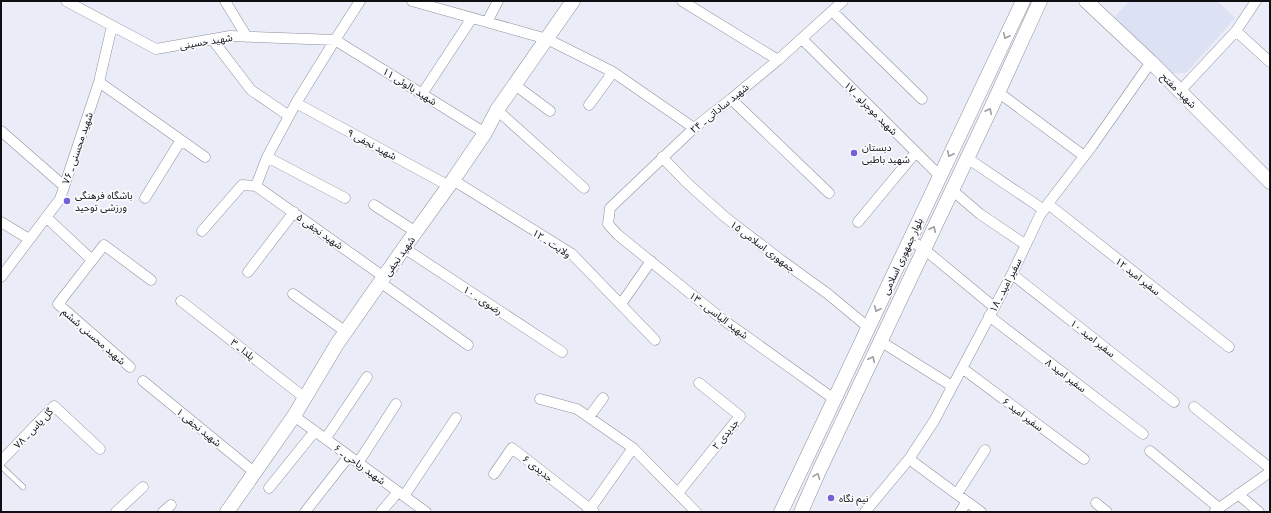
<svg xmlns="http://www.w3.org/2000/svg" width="1271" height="513" font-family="'Noto Serif','Noto Sans Arabic',serif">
<rect width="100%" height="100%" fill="#eaedf8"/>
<path fill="#dce1f3" d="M1130 1H1217L1235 18 1186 73H1170L1112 19Z"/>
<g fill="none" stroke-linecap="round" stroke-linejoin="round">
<g stroke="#8d909a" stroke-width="6">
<path id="lane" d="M1 466 23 487"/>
</g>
<g stroke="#8d909a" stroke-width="11">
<path id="street" d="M66 1 156 49 230 36 335 40 360 1
M225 1 247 37
M412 1 547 39 613 72 694 128
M682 1 778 60
M832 11 922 99
M487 22 498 1
M1236 31 1270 62
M212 39 251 90 289 116
M802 39 940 176
M99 82 205 157
M515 85 550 111
M1180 91 1236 31 1256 1
M998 92 1084 156
M422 94 472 18
M731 99 829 193
M296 103 449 186
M589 105 613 72
M497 110 584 188
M1 131 64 186
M267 157 345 198
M662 157 687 183 725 217 781 260 828 294 869 328
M967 158 1044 210
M453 180 572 254 655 340
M256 186 267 157 296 103 335 40 485 133
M952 190 980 214 1026 245
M145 198 181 140
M1048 204 1229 347
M374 205 416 232
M46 217 92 260
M1 222 29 239
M858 222 916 152
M202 231 242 185 256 186 384 277
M910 240 924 249 994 307
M404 248 562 352
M248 272 294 212
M1012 274 1174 402
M1 277 60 199 99 82 112 26
M380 282 468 345
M293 294 346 332
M181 301 305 398
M621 304 651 261
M989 316 1143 434
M880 341 952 386
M130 367 58 304 104 245 151 280
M962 368 1084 459
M143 381 254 472
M540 399 577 409 633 448 696 512
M834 399 722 319 618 235 608 224 610 208 694 128 731 99 778 60 843 1
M1194 407 1270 468
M294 416 426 512
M589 417 603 398
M326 438 367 377
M1150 451 1219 508
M909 459 981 512
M1 461 54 406 100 449
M358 463 396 404
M494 474 512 448 594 512
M269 488 315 431
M678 493 740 416 699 383
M957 494 985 450
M1238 494 1259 512
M404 496 456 418
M1096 503 1107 512
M1215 511 1270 472
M116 512 143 487
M163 512 171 505
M305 512 349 456
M381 512 398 492
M588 512 633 448
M865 512 909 459 934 421 1012 274 1040 215 1050 201 1092 146 1151 62
M960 512 967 502"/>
</g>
<g stroke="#8d909a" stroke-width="15">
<path id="secondary" d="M1086 1 1151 62 1270 182
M227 512 294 416 337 344 404 248 453 180 485 133 497 110 573 1
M781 512 1023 1
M801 512 819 471 992 106 1040 1"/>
</g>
<use href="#lane" stroke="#fff" stroke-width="5"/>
<use href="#street" stroke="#fff" stroke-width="10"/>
<use href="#secondary" stroke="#fff" stroke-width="14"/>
</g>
<defs><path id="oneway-chevron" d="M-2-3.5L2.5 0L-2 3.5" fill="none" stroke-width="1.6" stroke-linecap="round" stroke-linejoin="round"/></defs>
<g stroke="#9f9fa1">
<use href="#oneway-chevron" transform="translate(1006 36) rotate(116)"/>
<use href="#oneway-chevron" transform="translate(989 111) rotate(-64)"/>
<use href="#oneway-chevron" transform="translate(950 154) rotate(115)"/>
<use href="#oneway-chevron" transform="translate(933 229) rotate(-65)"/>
<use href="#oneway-chevron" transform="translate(877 309) rotate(115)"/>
<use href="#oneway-chevron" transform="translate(872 359) rotate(-65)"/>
<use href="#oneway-chevron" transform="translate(817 476) rotate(-68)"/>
</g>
<g fill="#775fd9" stroke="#fafbfd" stroke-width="1.5">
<circle cx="854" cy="153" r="4"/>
<circle cx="67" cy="201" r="4"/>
<circle cx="831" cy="498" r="4"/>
</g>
<g text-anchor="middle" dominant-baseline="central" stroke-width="3.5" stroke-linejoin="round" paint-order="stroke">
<g font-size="10" fill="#0e0f13" stroke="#fafbfd">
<text transform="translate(206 41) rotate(-9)">شهید حسینی</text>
<text transform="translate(410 86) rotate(32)">شهید بالوئی ۱۱</text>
<text transform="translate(1179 90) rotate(45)">شهید مفتح</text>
<text transform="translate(719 108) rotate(-39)">شهید ساداتی ـ ۲۴</text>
<text transform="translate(871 108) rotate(45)">شهید موجرلو ـ ۱۷</text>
<text transform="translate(372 144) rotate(28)">شهید نجفی ۹</text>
<text transform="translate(77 148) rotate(-71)">شهید محسنی ـ ۷۶</text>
<text transform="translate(320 231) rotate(35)">شهید نجفی ۵</text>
<text transform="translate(552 243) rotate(33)">ولایت ـ ۱۲</text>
<text transform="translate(763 246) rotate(37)">جمهوری اسلامی ۱۵</text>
<text transform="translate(399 256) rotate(-55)">شهید نجفی</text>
<text transform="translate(902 256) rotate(-65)">بلوار جمهوری اسلامی</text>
<text transform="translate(1138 276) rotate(38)">سفیر امید ۱۲</text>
<text transform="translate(1005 285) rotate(-63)">سفیر امید ـ ۱۸</text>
<text transform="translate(483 300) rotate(33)">رضوی ـ ۱۰</text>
<text transform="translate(719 315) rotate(37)">شهید الیاسی ـ ۱۳</text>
<text transform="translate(94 336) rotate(41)">شهید محسنی ششم</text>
<text transform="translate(1093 338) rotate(38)">سفیر امید ۱۰</text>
<text transform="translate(243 349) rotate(38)">یلدا ـ ۳</text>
<text transform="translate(1066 375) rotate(37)">سفیر امید ۸</text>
<text transform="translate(1023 414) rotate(37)">سفیر امید ۶</text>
<text transform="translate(199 427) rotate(39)">شهید نجفی ۱</text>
<text transform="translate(33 428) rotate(-46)">گل یاس ـ ۷۸</text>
<text transform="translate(725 434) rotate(-51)">جدیدی ۲</text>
<text transform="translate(360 464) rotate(36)">شهید ریاحی ـ ۶</text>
<text transform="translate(538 468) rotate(38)">جدیدی ۶</text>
</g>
<g font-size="10" fill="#0e0f13" stroke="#fafbfd" text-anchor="start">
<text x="862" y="147">دبستان<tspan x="862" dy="12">شهید باطبی</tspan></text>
<text x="75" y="195">باشگاه فرهنگی<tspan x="75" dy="12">ورزشی توحید</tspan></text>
<text x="839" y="498">نیم نگاه</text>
</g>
</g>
<rect width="1271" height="513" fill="none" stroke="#0e0f13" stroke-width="4"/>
</svg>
